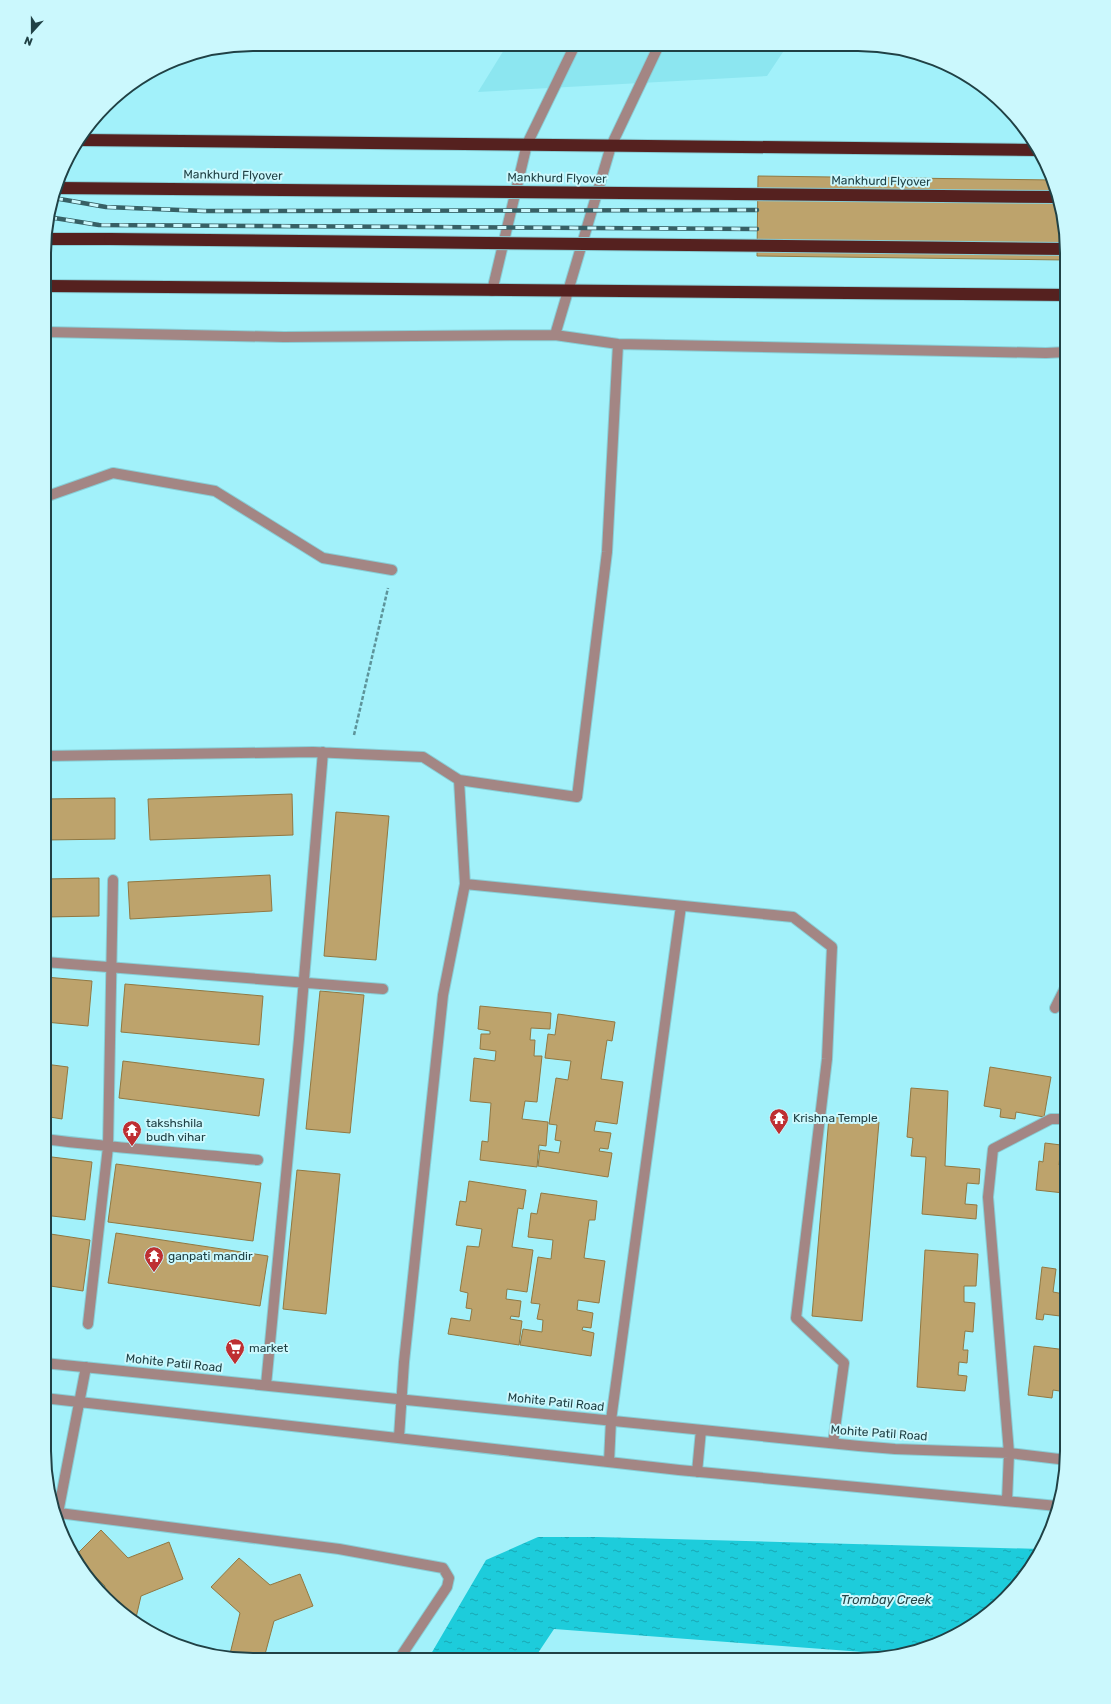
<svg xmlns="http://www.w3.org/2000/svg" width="1111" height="1704" font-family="Rubik,sans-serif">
<defs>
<pattern id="water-ripples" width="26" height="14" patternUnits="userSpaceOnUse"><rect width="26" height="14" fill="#1dccdb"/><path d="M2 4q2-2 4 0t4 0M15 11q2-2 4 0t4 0" fill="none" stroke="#19a7b3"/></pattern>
</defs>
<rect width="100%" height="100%" fill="#a2f1fa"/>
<path fill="#8ce6f0" d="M507 45 787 46 767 76 478 92Z"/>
<path fill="url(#water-ripples)" d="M538 1537H597L1041 1549 1024 1578 985 1617 938 1644 890 1654 554 1629 534 1659H428L486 1560Z"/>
<path fill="#bda36c" stroke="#917842" d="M758 176 1053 180 1067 260 757 256Z
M292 794 293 835 150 840 148 799Z
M115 798V839L45 840V799Z
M336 812 389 816 376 960 324 956Z
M270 875 272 911 130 919 128 882Z
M99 878V916L45 917V879Z
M45 977 92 981 88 1026 45 1022Z
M125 984 263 996 259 1045 121 1032Z
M320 991 364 995 350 1133 306 1129Z
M480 1006 551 1013 550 1029 531 1028 530 1040H535L534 1056H542L537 1102 525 1101 522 1119 548 1122 546 1146 539 1145 537 1167 480 1160 482 1141 488 1142 491 1103 470 1101 474 1058 495 1061 496 1051 480 1049 481 1034H490V1031L478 1029Z
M558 1014 615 1022 612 1041 607 1040 601 1079 623 1082 617 1124 596 1121 594 1131 611 1133 608 1149 600 1148 599 1151 612 1153 608 1177 538 1166 540 1150 559 1153 561 1141 555 1140 557 1125 549 1124 556 1078 568 1080 571 1061 545 1058 548 1034 555 1035Z
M123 1061 264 1079 259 1116 119 1098Z
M45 1064 68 1067 62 1119 44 1116Z
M990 1067 1051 1077 1044 1117 1016 1112 1015 1119 1000 1117 1001 1109 984 1106Z
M911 1088 948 1091 945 1166 980 1169 979 1184 967 1183 965 1204 977 1205 976 1219 922 1214 926 1157 911 1156 913 1138 907 1137Z
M829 1117 879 1122 862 1321 812 1316Z
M1045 1143 1061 1145 1059 1165 1067 1166V1205H1063L1064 1193 1036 1190 1039 1161 1043 1162Z
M44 1156 92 1162 85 1220 44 1215Z
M116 1164 261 1183 253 1241 108 1222Z
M297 1170 340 1174 326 1314 283 1309Z
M469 1181 526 1190 523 1209 518 1208 512 1247 533 1250 527 1292 507 1289 506 1299 521 1301 519 1317 511 1316 510 1319 522 1321 519 1345 448 1334 451 1318 470 1321 472 1309 466 1308 468 1293 460 1291 467 1246 479 1247 482 1229 456 1225 460 1201 466 1202Z
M541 1193 597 1201 595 1220H589L584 1258 605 1261 599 1303 578 1300 577 1310 593 1313 591 1328 583 1327 582 1330 594 1333 591 1356 520 1345 523 1329 542 1332 543 1320 537 1319 540 1304 531 1303 538 1257 551 1259 553 1240 528 1237 531 1213 537 1214Z
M44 1233 90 1240 83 1291 44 1285Z
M116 1233 268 1256 260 1306 108 1283Z
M925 1250 978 1254 976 1286H964V1302L975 1303 973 1332 965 1331 963 1350H968L967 1363 959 1362 958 1375 967 1376 965 1391 917 1387Z
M1042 1267 1056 1269 1053 1292 1064 1294 1065 1287H1067V1321L1060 1320V1316L1044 1314 1043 1320 1036 1319Z
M1034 1346 1067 1350V1401L1065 1400 1066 1392 1053 1390 1052 1398 1028 1395Z
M101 1530 128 1558 169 1542 183 1579 141 1596 135 1622 126 1617 103 1594 105 1586 75 1556Z
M239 1558 270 1585 300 1574 313 1606 274 1621 264 1658H229L240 1613 211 1587Z"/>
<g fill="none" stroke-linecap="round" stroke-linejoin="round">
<g stroke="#88ced6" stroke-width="12">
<path id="minor" d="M492 291 527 144 575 45
M46 332 284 337 555 335 618 344 1046 353 1067 352
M555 335 611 146 659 45
M45 497 113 473 215 491 323 558 392 570
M45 756 313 752 423 757 459 780 465 884 443 995 404 1362 399 1437
M459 780 577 797 607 552 618 344
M465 884 793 917 832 947 827 1059 796 1318 844 1363 833 1443
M45 962 383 989
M1055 1008 1067 984
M44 1139C115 1148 187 1153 258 1160
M88 1324 108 1147 113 880
M44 1363 859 1446 895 1449 1009 1453 1067 1460
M266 1385 299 1039 323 752
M44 1398 679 1470 1057 1506
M609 1462 611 1420 681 906
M697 1472 701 1430
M1007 1501 1009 1453 988 1197 993 1149 1051 1119H1067
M59 1513 339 1549 443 1568 449 1578 447 1587 399 1659
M57 1518 86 1367"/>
</g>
<g stroke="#88ced6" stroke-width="14">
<path id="highway" d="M81 140 1038 150
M46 239H110
M46 286 1067 295"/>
</g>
<path stroke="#5d949a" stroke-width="2.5" stroke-dasharray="4 2" stroke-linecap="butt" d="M354 735 388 588"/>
<use href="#minor" stroke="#a38684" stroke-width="10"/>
<use href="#highway" stroke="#55211f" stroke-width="12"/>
<g stroke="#376065" stroke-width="4.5">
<path id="rail" d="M54 198 106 207 204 211 757 210
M48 217 99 225 757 229"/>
</g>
<use href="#rail" stroke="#cbf8fd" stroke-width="3" stroke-dasharray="9" stroke-linecap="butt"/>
<g stroke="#88ced6" stroke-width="14" stroke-linecap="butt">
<path id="highway-bridge" d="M57 188 1056 197
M110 239 1066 249"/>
</g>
<use href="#highway-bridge" stroke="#55211f" stroke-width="12"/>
</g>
<defs>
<g id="temple-pin" transform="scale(1)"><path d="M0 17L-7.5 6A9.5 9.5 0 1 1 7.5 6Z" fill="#be2f32" stroke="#cbf8fd"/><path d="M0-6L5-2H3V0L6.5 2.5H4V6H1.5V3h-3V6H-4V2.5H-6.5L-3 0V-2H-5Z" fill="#fff"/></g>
<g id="supermarket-pin" transform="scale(1)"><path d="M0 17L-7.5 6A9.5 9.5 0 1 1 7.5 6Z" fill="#be2f32" stroke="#cbf8fd"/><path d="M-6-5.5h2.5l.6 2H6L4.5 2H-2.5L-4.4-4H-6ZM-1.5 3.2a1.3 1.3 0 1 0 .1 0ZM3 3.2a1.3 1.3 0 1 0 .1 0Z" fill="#fff"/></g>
</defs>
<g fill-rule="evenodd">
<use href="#temple-pin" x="779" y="1118"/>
<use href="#temple-pin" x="132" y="1130"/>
<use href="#temple-pin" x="154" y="1256"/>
<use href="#supermarket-pin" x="235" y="1348"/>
</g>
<g text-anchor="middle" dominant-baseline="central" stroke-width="4" stroke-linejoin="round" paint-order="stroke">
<g font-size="12" fill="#204145" stroke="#cbf8fd">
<text transform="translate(233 175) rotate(1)">Mankhurd Flyover</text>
<text transform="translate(557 178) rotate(1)">Mankhurd Flyover</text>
<text transform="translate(881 181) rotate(1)">Mankhurd Flyover</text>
<text transform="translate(174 1363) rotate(6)">Mohite Patil Road</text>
<text transform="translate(556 1402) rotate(6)">Mohite Patil Road</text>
<text transform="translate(879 1433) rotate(4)">Mohite Patil Road</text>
</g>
<g font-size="12" fill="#204145" stroke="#cbf8fd" text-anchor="start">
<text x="793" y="1118">Krishna Temple</text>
<text x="146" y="1123">takshshila<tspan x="146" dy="14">budh vihar</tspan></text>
<text x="168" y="1256">ganpati mandir</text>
<text x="249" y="1348">market</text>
</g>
<g font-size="13" font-style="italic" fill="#254548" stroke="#cbf8fd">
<text x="886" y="1599">Trombay Creek</text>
</g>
</g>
<path d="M0 0H1111V1704H0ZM253 51H858A202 202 0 0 1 1060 253V1451A202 202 0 0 1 858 1653H253A202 202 0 0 1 51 1451V253A202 202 0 0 1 253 51Z" fill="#cbf8fd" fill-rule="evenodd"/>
<path fill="none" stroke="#204145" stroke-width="2" d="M253 51H858A202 202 0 0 1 1060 253V1451A202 202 0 0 1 858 1653H253A202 202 0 0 1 51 1451V253A202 202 0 0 1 253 51Z"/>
<g transform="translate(32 32) rotate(201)" stroke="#cbf8fd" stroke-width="3" paint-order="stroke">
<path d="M0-3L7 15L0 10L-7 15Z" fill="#204145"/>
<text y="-6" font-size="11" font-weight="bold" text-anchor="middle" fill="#204145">N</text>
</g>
</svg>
